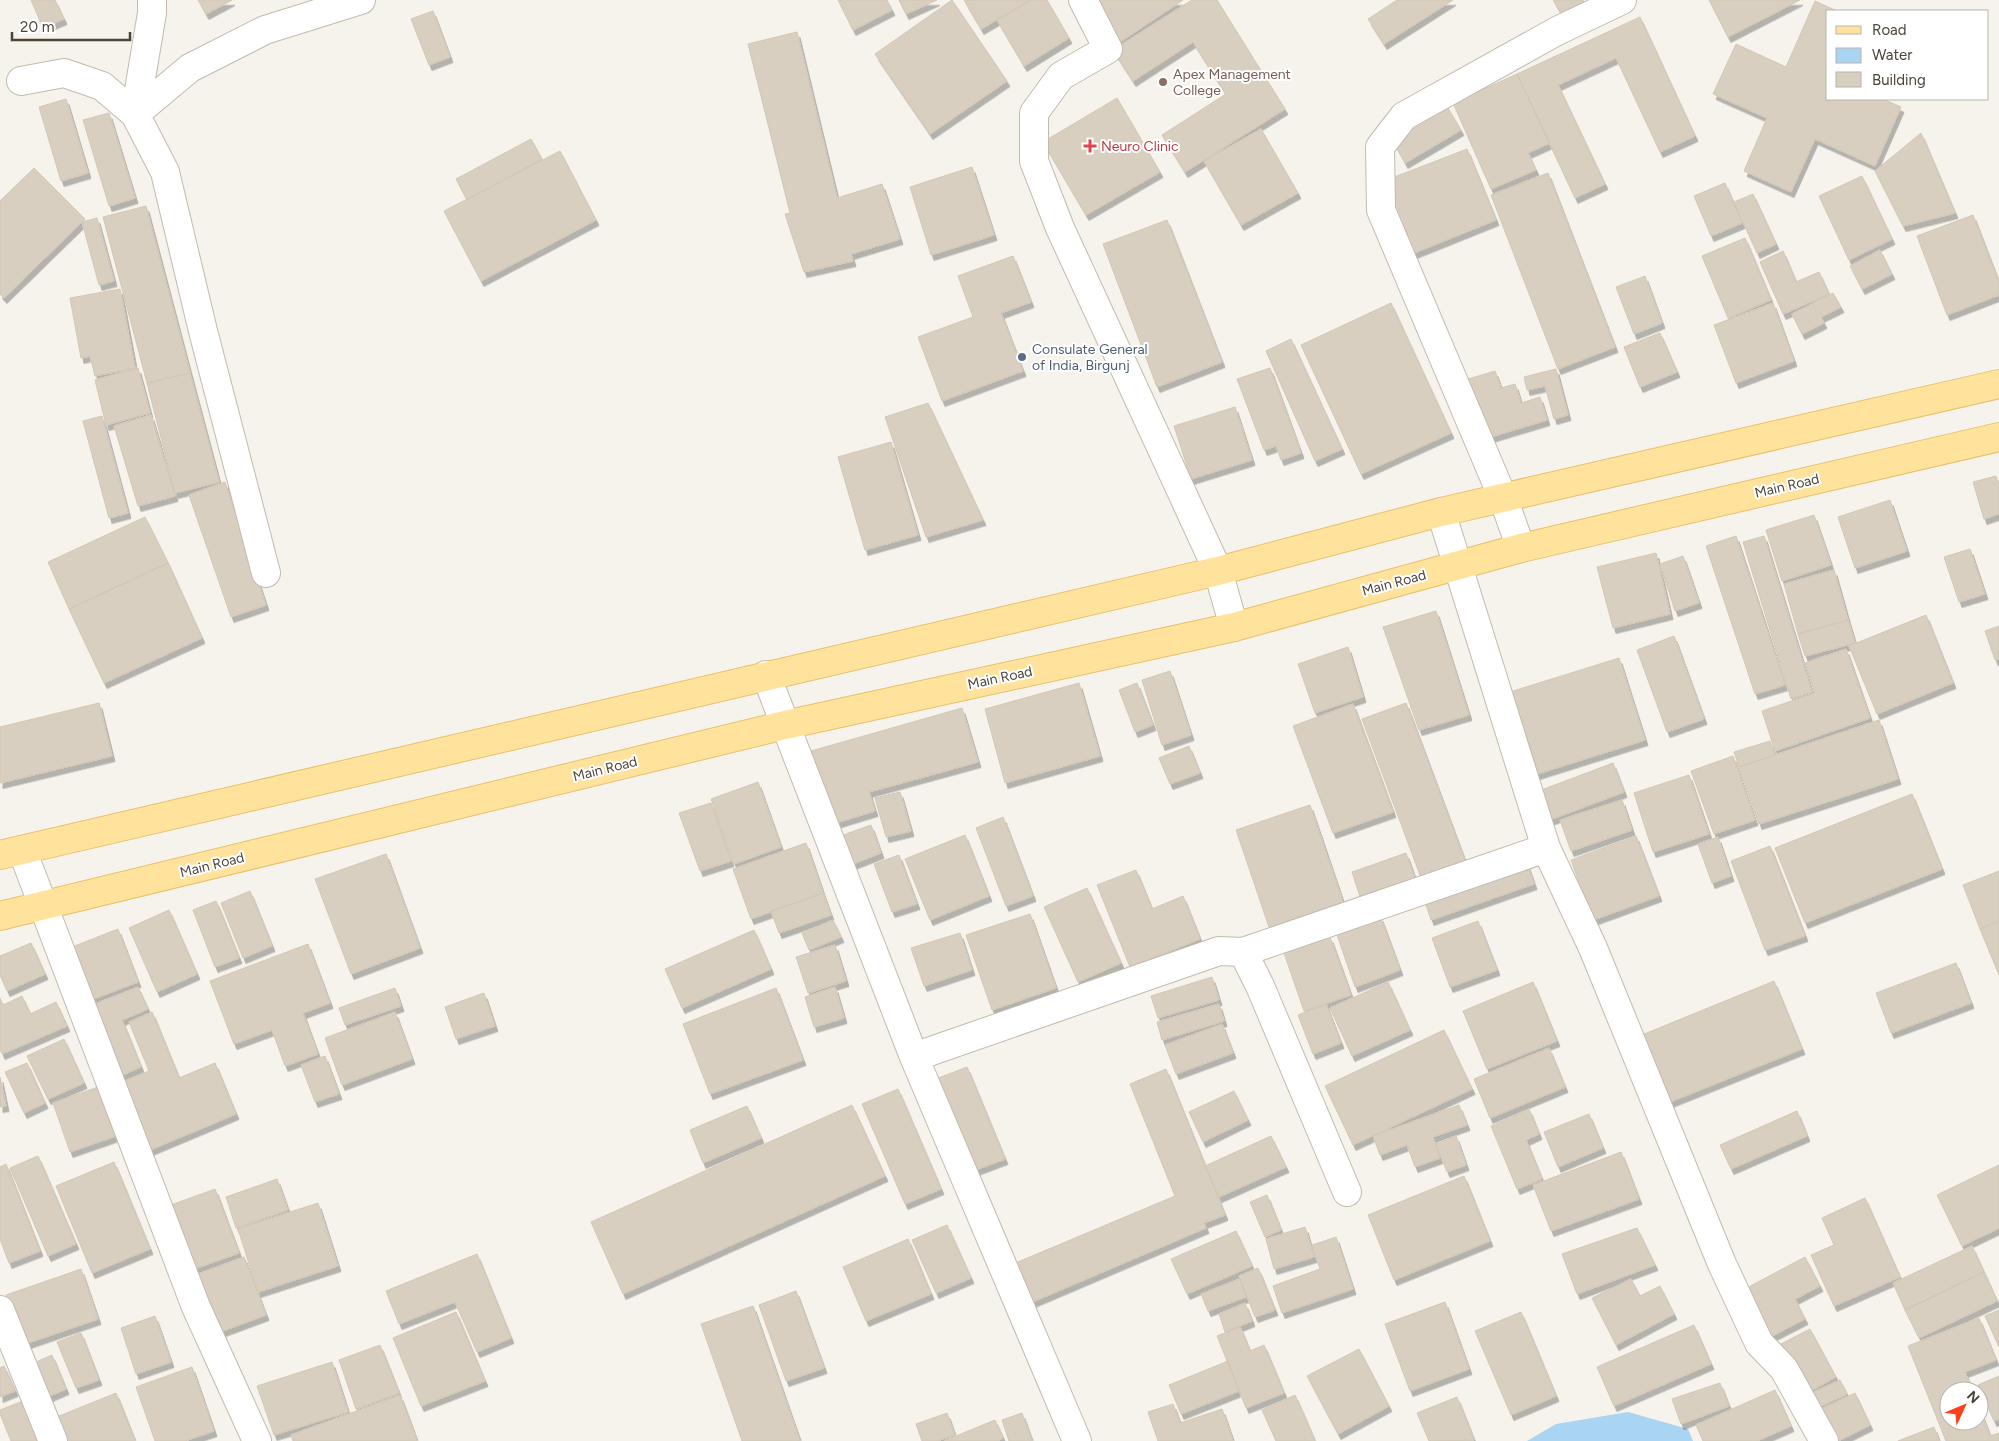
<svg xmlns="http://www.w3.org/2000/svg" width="1999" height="1441" font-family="Figtree,sans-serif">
<defs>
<filter id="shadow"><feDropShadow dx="3" dy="5.5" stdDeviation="0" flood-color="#0004"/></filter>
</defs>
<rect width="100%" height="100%" fill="#f6f3ec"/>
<path fill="#a9d4f2" d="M1628 1412 1688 1429 1693 1441H1527L1556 1424Z"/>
<path fill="#d8cfc1" stroke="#d3c7b4" filter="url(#shadow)" d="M31 0H55L64 19 43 28Z
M198 0H232L206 14Z
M838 0H887L892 10 853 30Z
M899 0H937L906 14Z
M952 0 1007 81 930 134 875 54Z
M964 0H1031L981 29Z
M1031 0H1047L1069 38 1024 66 997 20Z
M1096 0H1183L1117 44Z
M1192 0H1217L1285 109 1185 172 1162 135 1226 94 1193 42 1133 81 1113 50Z
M1397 0H1453L1384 44 1368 19Z
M1553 0H1583L1584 2 1562 15Z
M1709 0H1800L1728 37Z
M1815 1 1837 11H1828V99H1883L1901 107 1875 166 1815 139 1791 192 1744 171 1767 118 1713 94 1736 44 1786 67Z
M433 11 450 57 429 65 411 19Z
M1640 17 1695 136 1660 152 1616 58 1558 85 1605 184 1575 198 1517 74Z
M797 32 837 198 882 184 900 239 851 254 853 261 804 272 785 214 790 213 748 44Z
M1517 74 1550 143 1528 153 1536 170 1491 189 1453 103Z
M1117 98 1160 172 1086 215 1043 142Z
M66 99 88 173 61 181 39 107Z
M1448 108 1461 130 1405 163 1393 141Z
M109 113 135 198 109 206 83 120Z
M1261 129 1298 193 1241 225 1204 161Z
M1921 133 1955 213 1903 226 1875 171Z
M531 139 542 159 467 200 456 179Z
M1467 149 1496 220 1414 253 1384 181Z
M560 151 596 220 481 281 444 211Z
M972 167 994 235 931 255 910 187Z
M34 168 85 219 4 298 0 294V201Z
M1548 173 1615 347 1558 369 1491 195Z
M1862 176 1892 239 1849 260 1819 196Z
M1725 183 1742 223 1711 236 1694 196Z
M1753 194 1776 244 1757 253 1734 202Z
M146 206 190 373 147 383 103 217Z
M1973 215 1999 283V295L1947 315 1917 236Z
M97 218 114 281 99 285 82 222Z
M1167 220 1222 362 1157 387 1103 244Z
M1745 238 1771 300 1728 318 1702 256Z
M1880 250 1892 274 1862 289 1850 266Z
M1783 251 1796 282 1819 272 1829 294 1783 314 1760 262Z
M1013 256 1031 302 1001 313 1023 371 942 401 918 337 973 317 958 276Z
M1645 276 1662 323 1634 334 1616 287Z
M120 289 135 368 95 376 90 356 81 358 70 298Z
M1833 293 1841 307 1821 317 1824 323 1802 334 1792 314Z
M1391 303 1451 433 1361 474 1301 345Z
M1773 303 1794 361 1736 383 1714 325Z
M1660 333 1677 372 1640 387 1624 347Z
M1291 339 1342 449 1315 461 1266 351Z
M138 368 150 413 106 425 95 380Z
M1270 368 1301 453 1281 460 1276 446 1264 450 1237 379Z
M1556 369 1568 415 1554 419 1545 386 1527 390 1524 377Z
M1495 371 1501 388 1515 384 1521 403 1540 397 1547 420 1484 439 1465 380Z
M190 373 219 482 175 493 147 383Z
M928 403 983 520 926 537 885 417Z
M1235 407 1252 460 1191 479 1174 426Z
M151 415 175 496 138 506 114 426Z
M102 416 128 513 109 518 83 421Z
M891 442 918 535 865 550 838 457Z
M1996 476 1999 486V514L1984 519 1973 482Z
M225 482 266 605 231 617 189 495Z
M1890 500 1907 551 1855 568 1838 517Z
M1814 515 1831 565 1782 581 1766 530Z
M145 517 168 563 69 609 48 562Z
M1736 536 1785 685 1755 694 1706 546Z
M1764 536 1812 692 1791 699 1743 542Z
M1970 549 1985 594 1959 602 1944 557Z
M1656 553 1670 614 1613 628 1597 567Z
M1683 556 1699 603 1675 611 1660 564Z
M168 563 202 638 104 683 69 609Z
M1834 570 1848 620 1798 634 1784 584Z
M1436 611 1469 715 1419 730 1383 627Z
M1926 615 1953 683 1877 714 1849 646Z
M1848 620 1855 643 1805 656 1798 634Z
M1999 626V659L1995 660 1985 631Z
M1674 636 1704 719 1667 732 1637 650Z
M1348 647 1363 697 1315 713 1298 664Z
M1846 649 1870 718 1775 751 1762 711 1815 693 1805 663Z
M1619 658 1645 740 1537 774 1510 692Z
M1170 671 1191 735 1162 745 1142 680Z
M1079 683 1100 756 1005 783 985 709Z
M1137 683 1153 725 1135 732 1119 690Z
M99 703 112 756 0 783V727Z
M1406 703 1468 869 1424 886 1362 719Z
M1353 704 1393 812 1333 833 1293 726Z
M962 708 978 762 869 792 875 811 832 824 811 751Z
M1879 720 1898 779 1759 824 1739 767Z
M1770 741 1775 755 1739 767 1734 752Z
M1189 746 1200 773 1170 784 1159 758Z
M1733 756 1755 820 1714 834 1691 771Z
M1613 763 1624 792 1547 821 1536 792Z
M1689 775 1709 834 1653 852 1634 793Z
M758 782 781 847 734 864 711 799Z
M900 792 911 831 886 837 875 798Z
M1912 794 1942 869 1805 923 1775 848Z
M1622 800 1632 830 1571 851 1560 820Z
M711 803 731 861 700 871 679 813Z
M1310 805 1345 908 1271 933 1236 830Z
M1003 817 1033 896 1006 906 976 828Z
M871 825 881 853 845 867 835 838Z
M965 835 989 896 930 920 905 859Z
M1636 836 1659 896 1593 920 1571 860Z
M1718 837 1731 876 1712 883 1698 844Z
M806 843 823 893 751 919 733 869Z
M1770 846 1805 936 1765 950 1731 861Z
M1406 853 1417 884 1362 903 1352 872Z
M386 854 420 948 351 974 315 879Z
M899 855 917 904 892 912 874 864Z
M1525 858 1534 884 1431 920 1422 893Z
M1136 870 1152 909 1183 896 1200 939 1130 967 1097 885Z
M1999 871V921L1980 929 1963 885Z
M1087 888 1121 963 1078 982 1044 907Z
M250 891 272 946 243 958 221 903Z
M823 893 831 915 779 933 771 911Z
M216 901 239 958 215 967 193 910Z
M169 910 197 974 157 992 129 928Z
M1030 914 1056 988 992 1010 966 935Z
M1380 916 1400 970 1355 987 1336 932Z
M833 920 841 937 809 950 802 933Z
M1478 921 1497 970 1450 987 1432 938Z
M1999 921V975L1980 929Z
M118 929 138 982 88 1001 67 949Z
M754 930 771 969 682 1008 665 969Z
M960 933 972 970 924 986 911 948Z
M1330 937 1351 995 1304 1011 1284 953Z
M31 943 45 974 7 991 0 975V956Z
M308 944 330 1003 303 1013 318 1054 285 1066 272 1030 234 1044 210 981Z
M835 945 846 981 808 993 796 957Z
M1956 963 1971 1003 1891 1033 1876 993Z
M1212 977 1219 1000 1158 1018 1151 996Z
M1774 981 1802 1049 1665 1104 1637 1037Z
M1388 982 1410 1030 1352 1056 1330 1008Z
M1533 982 1557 1041 1487 1069 1463 1011Z
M138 987 148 1009 122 1020 141 1067 120 1076 90 1006Z
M835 987 844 1018 814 1027 805 997Z
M395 988 401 1006 345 1025 339 1008Z
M776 988 803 1060 710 1094 683 1024Z
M484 993 495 1026 456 1039 445 1007Z
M22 996 30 1014 56 1002 67 1026 2 1054 0 1049V998L3 1005Z
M1219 1004 1224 1021 1162 1040 1157 1022Z
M1326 1004 1341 1043 1313 1054 1298 1015Z
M152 1012 179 1078 215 1063 236 1114 150 1150 122 1082 149 1071 129 1022Z
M395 1012 412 1059 342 1085 325 1038Z
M1222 1024 1233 1053 1176 1074 1165 1045Z
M1444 1030 1472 1089 1353 1145 1325 1086Z
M64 1039 84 1083 48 1099 27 1056Z
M1549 1048 1565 1087 1490 1118 1474 1079Z
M325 1056 339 1094 315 1102 301 1065Z
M27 1063 45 1103 24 1113 5 1072Z
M967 1067 1005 1159 965 1174 928 1082Z
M1166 1069 1225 1215 1204 1223 1206 1228 1030 1303 1013 1264 1175 1196 1130 1084Z
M0 1077 6 1106 0 1107Z
M98 1087 116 1136 70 1152 53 1103Z
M898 1089 941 1189 905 1204 862 1104Z
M1234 1091 1248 1120 1203 1142 1189 1112Z
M852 1105 885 1176 623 1294 591 1222Z
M1459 1105 1467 1125 1433 1137 1440 1158 1415 1167 1407 1145 1380 1155 1373 1136Z
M747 1106 761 1138 703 1163 690 1130Z
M1529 1109 1539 1134 1526 1140 1542 1179 1517 1189 1491 1126Z
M1797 1111 1807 1136 1731 1169 1720 1145Z
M1589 1114 1603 1148 1558 1167 1544 1132Z
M1271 1136 1286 1167 1219 1197 1205 1166Z
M1456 1136 1466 1165 1447 1172 1436 1144Z
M1621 1152 1639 1199 1551 1231 1533 1185Z
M38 1156 76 1244 48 1256 10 1168Z
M114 1162 150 1249 92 1273 56 1186Z
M6 1164 40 1251 9 1263 0 1239V1167Z
M1999 1165V1228L1962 1246 1937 1195Z
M1464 1176 1490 1241 1394 1280 1368 1215Z
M277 1179 288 1210 236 1228 226 1197Z
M215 1189 239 1253 194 1269 171 1205Z
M1267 1195 1281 1230 1265 1237 1250 1202Z
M1865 1198 1900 1277 1834 1306 1811 1255 1834 1245 1822 1218Z
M318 1203 338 1266 258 1292 238 1229Z
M947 1225 971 1278 936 1293 912 1240Z
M1305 1227 1314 1257 1274 1269 1266 1239Z
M1637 1228 1655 1265 1577 1294 1562 1254Z
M1236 1231 1252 1266 1187 1294 1171 1259Z
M1336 1237 1353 1289 1282 1313 1273 1286 1320 1269 1312 1245Z
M908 1239 931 1294 866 1321 843 1267Z
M1972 1246 1984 1272 1905 1310 1893 1283Z
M477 1254 511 1338 477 1352 455 1302 399 1324 386 1291Z
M244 1257 266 1315 220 1332 198 1274Z
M1805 1257 1820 1286 1795 1299 1805 1319 1768 1338 1743 1290Z
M1258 1268 1275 1310 1255 1317 1239 1276Z
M81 1269 98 1319 22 1345 6 1295Z
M1984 1272 1997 1301 1919 1338 1905 1310Z
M1240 1279 1246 1297 1208 1311 1201 1294Z
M1631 1279 1640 1296 1660 1286 1674 1314 1616 1345 1592 1298Z
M796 1291 824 1368 786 1381 759 1305Z
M1445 1302 1469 1369 1410 1391 1385 1324Z
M1245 1303 1252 1321 1225 1332 1219 1314Z
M753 1306 800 1441H742L701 1324Z
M1999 1310V1347L1985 1316Z
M456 1312 485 1381 421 1406 393 1338Z
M1521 1312 1556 1396 1511 1415 1475 1331Z
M155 1316 171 1362 136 1374 121 1328Z
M1979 1318 1996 1360 1965 1372 1973 1391H1949V1421H1979V1407L1990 1436 1999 1433V1441H1946L1908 1346Z
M1694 1325 1711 1364 1614 1406 1597 1367Z
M1240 1327 1250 1351 1264 1345 1284 1393 1246 1408 1217 1336Z
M1810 1329 1836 1377 1803 1395 1777 1346Z
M81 1333 99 1380 76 1388 57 1342Z
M380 1345 399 1393 356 1409 339 1360Z
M1359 1349 1389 1406 1338 1434 1307 1376Z
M52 1355 66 1389 43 1399 29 1365Z
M1228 1361 1239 1391 1181 1414 1169 1385Z
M332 1362 348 1412 274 1435 257 1386Z
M4 1366 15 1391 0 1397V1368Z
M192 1367 214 1431 185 1441H155L136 1387Z
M1999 1376V1419L1994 1421 1978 1385Z
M1840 1380 1847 1394 1815 1409 1809 1394Z
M1720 1383 1729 1406 1681 1424 1672 1399Z
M1775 1390 1791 1426 1757 1441H1703L1696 1425Z
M116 1393 135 1441H63L54 1418Z
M1855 1393 1870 1425 1838 1441 1821 1409Z
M400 1395 417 1441H293L291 1435Z
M1295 1395 1315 1441H1276L1262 1410Z
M1457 1397 1474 1440 1429 1441 1417 1413Z
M23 1401 39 1441H11L0 1414V1410Z
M1173 1404 1180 1423 1222 1409 1233 1441H1158L1148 1412Z
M947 1413 955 1435 937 1441H922L916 1424Z
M1022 1413 1032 1441H1009L1002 1420Z
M995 1420 1003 1438 997 1441H944Z
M1934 1427 1939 1441H1898Z"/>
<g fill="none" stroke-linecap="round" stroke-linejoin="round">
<g stroke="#c2bbae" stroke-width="30">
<path id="minor" d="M1083 0 1108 49 1061 76 1034 113V161L1060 228 1218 571 1234 627
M21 81 64 73 102 86 135 114 165 172 203 331 266 573
M135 114 190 68 265 30 361 0
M135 114 152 13V0
M1441 512 1546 848 1593 948 1722 1264 1759 1343 1784 1369 1824 1441
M1521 548 1503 498 1381 210 1380 147 1404 116 1557 31 1622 0
M766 675 914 1057 1077 1441
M22 850 196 1307 257 1441
M1243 952 1546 848
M914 1057 1219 951 1243 952 1260 986 1347 1192
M0 1310 53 1441"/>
</g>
<g stroke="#e6c16a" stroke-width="30">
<path id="major" d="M0 855 1218 571 1441 512 1999 384
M0 916 785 725 1234 627 1521 548 1999 437"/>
</g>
<use href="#minor" stroke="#fff" stroke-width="28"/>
<use href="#major" stroke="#ffe39c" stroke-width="28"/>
</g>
<circle fill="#8d6e63" stroke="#fff" stroke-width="2" cx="1163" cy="82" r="5"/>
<path fill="#e0444e" stroke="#fff" stroke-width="2" d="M1087.5 138.5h5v5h5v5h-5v5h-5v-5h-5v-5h5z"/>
<circle fill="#5c6f8a" stroke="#fff" stroke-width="2" cx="1022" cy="357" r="5"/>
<g text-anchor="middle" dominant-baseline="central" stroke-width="4" stroke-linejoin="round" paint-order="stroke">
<g font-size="14" fill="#785e54" stroke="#fff" text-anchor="start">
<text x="1173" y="74">Apex Management<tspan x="1173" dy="16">College</tspan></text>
</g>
<g font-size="14" fill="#be3a42" stroke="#fff" text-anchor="start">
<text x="1101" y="146">Neuro Clinic</text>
</g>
<g font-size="14" fill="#4e5e75" stroke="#fff" text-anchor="start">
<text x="1032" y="349">Consulate General<tspan x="1032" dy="16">of India, Birgunj</tspan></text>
</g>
<g font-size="14" fill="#4b4439" stroke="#fff">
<text transform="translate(1787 486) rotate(-13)">Main Road</text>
<text transform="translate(1394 583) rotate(-15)">Main Road</text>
<text transform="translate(1000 678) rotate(-12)">Main Road</text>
<text transform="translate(605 769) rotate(-14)">Main Road</text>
<text transform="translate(212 865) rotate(-14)">Main Road</text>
</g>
</g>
<rect x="1826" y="10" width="162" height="90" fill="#ffffff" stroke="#b7b4b0"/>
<rect x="1836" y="26" width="25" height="8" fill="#ffe39c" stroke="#b7b4b0"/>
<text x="1872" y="35" font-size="15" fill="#4b4439">Road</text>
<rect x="1836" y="48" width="25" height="15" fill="#a9d4f2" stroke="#b7b4b0"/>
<text x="1872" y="60" font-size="15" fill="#4b4439">Water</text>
<rect x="1836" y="72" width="25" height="15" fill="#d8cfc1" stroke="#b7b4b0"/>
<text x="1872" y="85" font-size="15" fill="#4b4439">Building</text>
<g transform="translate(1964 1406) rotate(46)"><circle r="24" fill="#ffffff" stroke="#b7b4b0"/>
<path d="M0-4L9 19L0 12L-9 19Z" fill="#fc3f1d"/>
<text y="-8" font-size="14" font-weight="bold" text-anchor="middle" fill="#4b4439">N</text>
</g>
<path d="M12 32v8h118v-8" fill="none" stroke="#4b4439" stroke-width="2.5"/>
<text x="20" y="32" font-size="15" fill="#4b4439" stroke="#ffffff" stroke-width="4" paint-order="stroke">20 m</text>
</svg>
